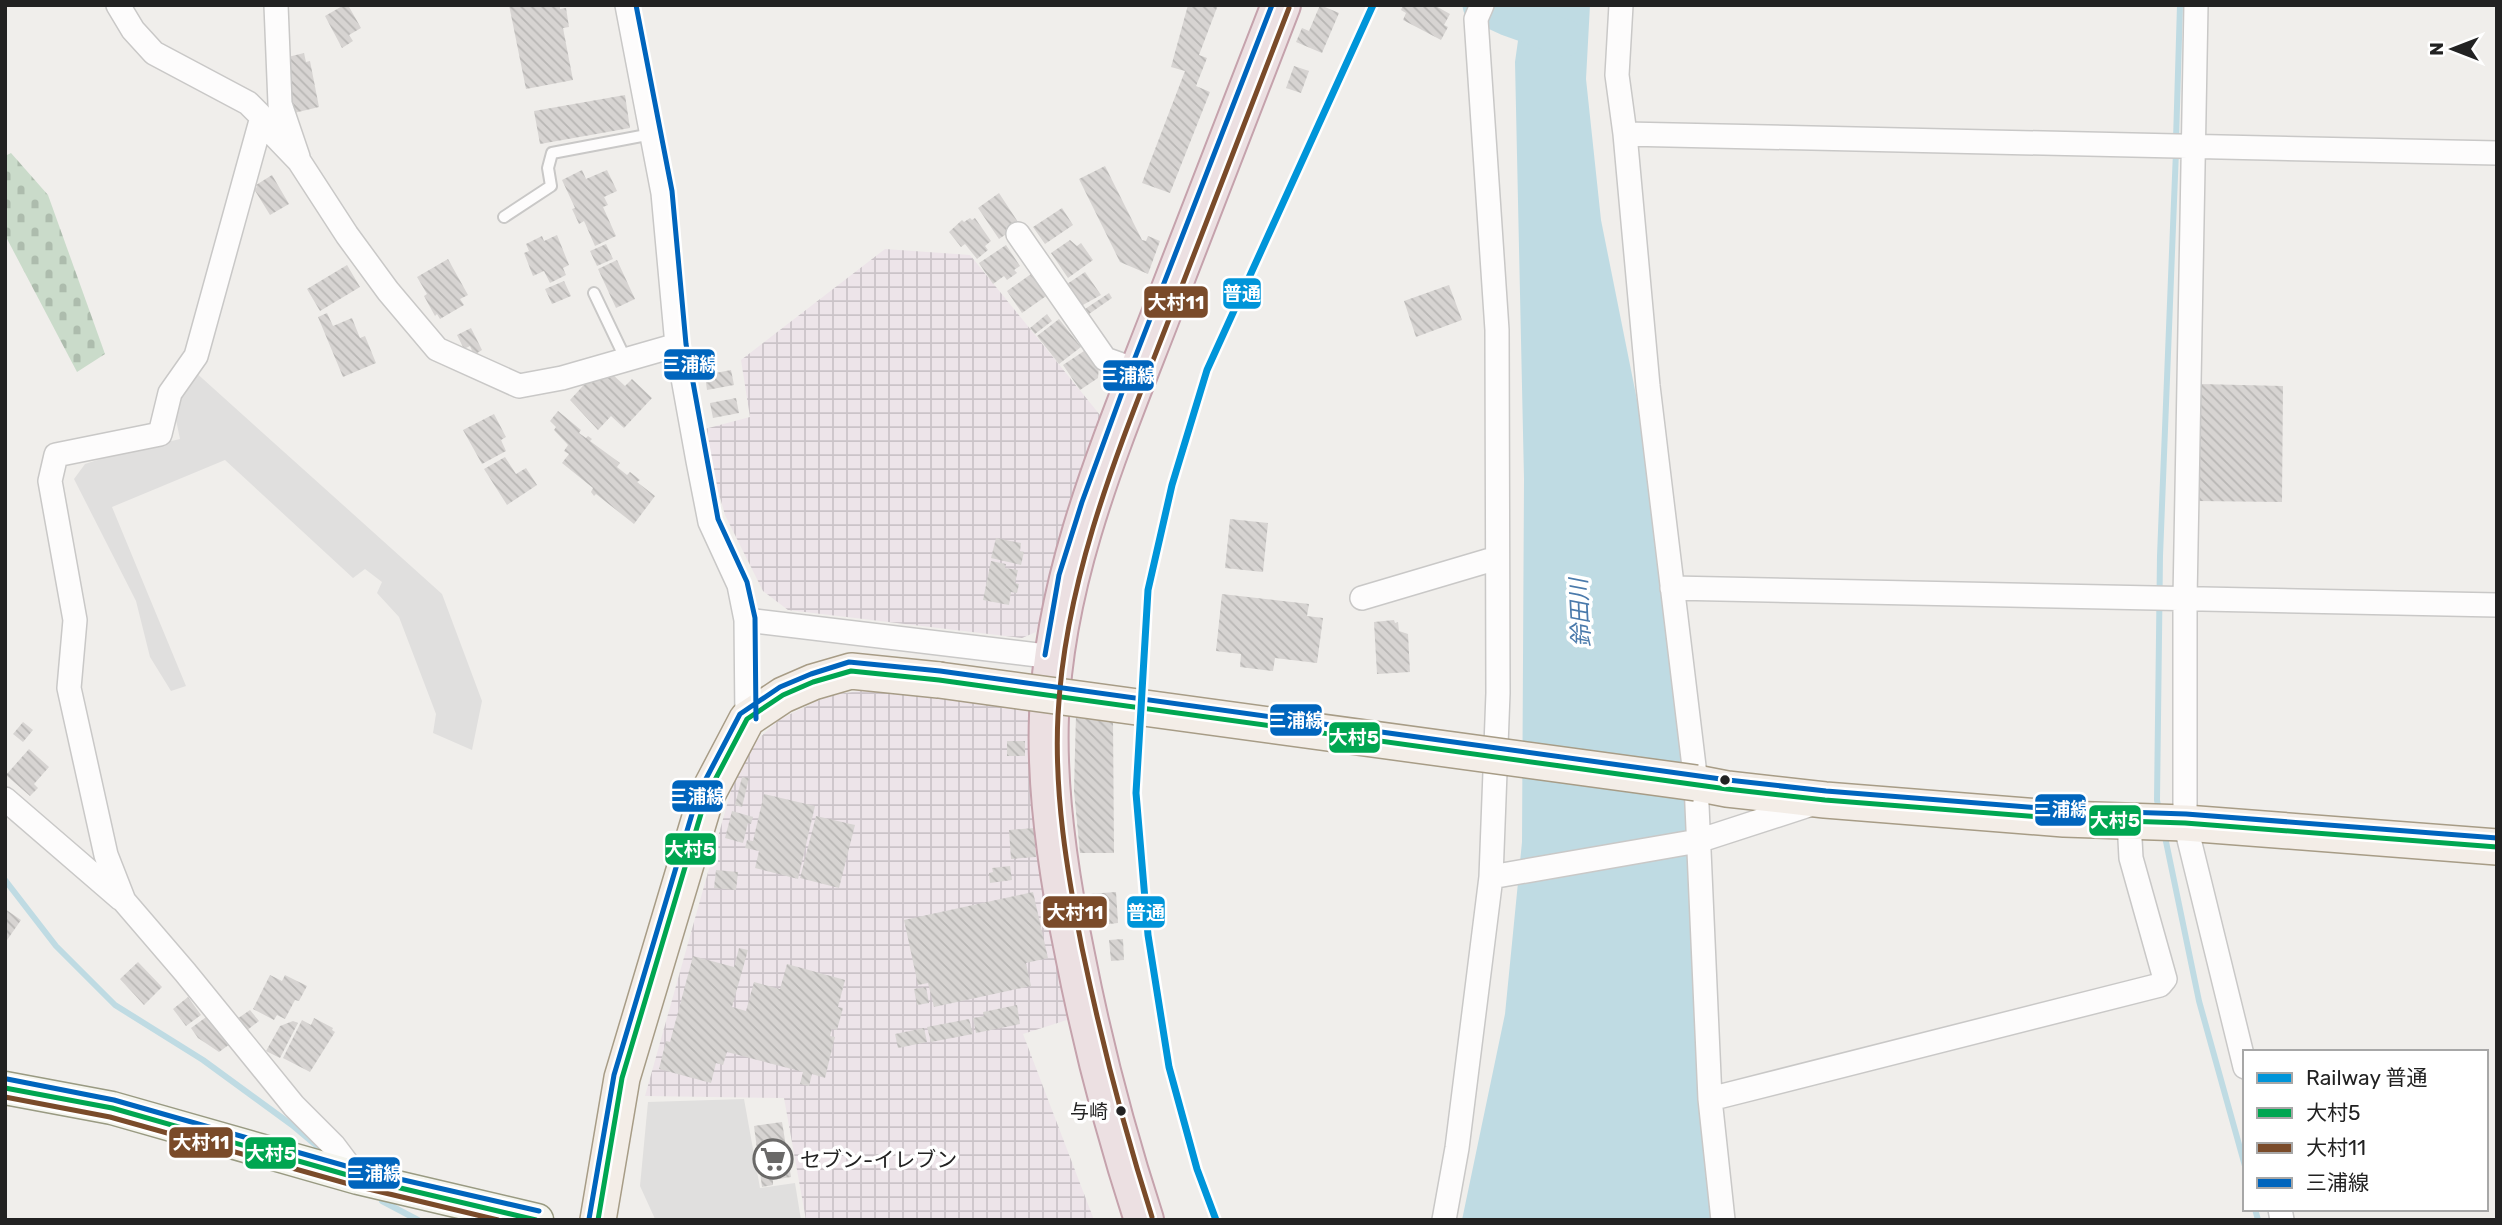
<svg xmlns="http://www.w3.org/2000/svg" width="2502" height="1225" font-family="Rubik,'Noto Sans JP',sans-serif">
<defs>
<pattern id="industrial-grid" width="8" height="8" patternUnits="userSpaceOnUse" patternTransform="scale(1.75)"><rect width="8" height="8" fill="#ede4e9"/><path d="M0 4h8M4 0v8" fill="none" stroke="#cbc3c8"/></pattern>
<pattern id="cemetery-stones" width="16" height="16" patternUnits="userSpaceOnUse" patternTransform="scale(1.75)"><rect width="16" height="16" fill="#cadbca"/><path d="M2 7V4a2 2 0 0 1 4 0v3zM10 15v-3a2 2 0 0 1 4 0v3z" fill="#adbcad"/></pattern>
<pattern id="building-back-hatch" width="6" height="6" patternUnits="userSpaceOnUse" patternTransform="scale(1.75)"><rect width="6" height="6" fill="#d7d4d2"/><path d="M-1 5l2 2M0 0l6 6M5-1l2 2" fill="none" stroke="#b8b6b4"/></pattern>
</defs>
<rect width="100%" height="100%" fill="#f0eeeb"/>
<path fill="url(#industrial-grid)" d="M885 249 970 255 1100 415 1036 632 1022 638 788 610 763 591 725 515 701 430 750 417 741 360Z
M874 689 1029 707 1047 915 1067 1020 1023 1034 1094 1220H806L784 1098 645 1096 741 755 780 719 830 695Z"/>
<path fill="url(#cemetery-stones)" d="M11 153 48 195 105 354 77 372 5 235V156Z"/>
<path fill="#e0dfde" d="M193 370 442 594 482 701 472 750 433 733 436 714 399 617 377 593 382 582 365 569 353 578 225 460 112 507 186 686 171 691 150 657 136 601 74 479 85 464 113 455 180 439 172 401Z
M744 1099 760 1188 795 1183 801 1220 655 1219 640 1186 648 1102Z"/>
<path fill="#bfdbe3" d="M1523 5H1590L1586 79 1601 220 1638 405 1683 756 1713 1220H1462L1505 1014 1522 842 1524 479 1515 62Z"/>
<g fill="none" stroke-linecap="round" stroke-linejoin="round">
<path stroke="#bfdbe3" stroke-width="6" d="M2176 140 2180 5
M2159 811 2157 800 2160 556 2176 151
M2164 832 2199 1001 2245 1166
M5 880 56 946 115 1005 203 1060 292 1125 324 1152
M382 1201 418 1220
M2255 1209 2258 1220"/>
<path stroke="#bfdbe3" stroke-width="37" d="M1481 5 1507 17 1565 38"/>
</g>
<path fill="url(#building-back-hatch)" d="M344 5H348L361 28 349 35 353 41 342 48 325 16Z
M509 5H560V9L566 8 569 27 563 28 573 80 526 89Z
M1188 5H1218L1199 55 1207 58 1196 86 1210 92 1170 193 1142 183 1185 71 1171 67Z
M1320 5 1339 13 1322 53 1296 42 1302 28 1309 31Z
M1403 5H1434L1450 14 1444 25 1448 27 1441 40 1403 20 1406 13 1401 10Z
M304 53 306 62 310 61 319 107 294 113 292 101 289 102 287 79 292 78 288 57Z
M1294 66 1309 71 1301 93 1286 88Z
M625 95 630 128 540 144 534 111Z
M1105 166 1142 240 1146 241 1148 236 1160 241 1148 274 1120 262 1079 179Z
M582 170 586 179 607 170 617 191 604 197 608 205 603 207 616 236 595 246 584 221 579 224 572 209 575 208 562 180Z
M272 175 289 204 270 215 254 189 257 187 256 185Z
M999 193 1020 225 999 239 978 208Z
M1062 208 1073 225 1045 244 1033 227Z
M970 218 972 220 975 218 991 241 985 246 988 250 977 259 965 244 961 247 949 232 962 220 964 222Z
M557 235 569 265 563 268 566 275 550 283 544 271 533 276 524 253 529 251 526 244 542 236 544 241Z
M1070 240 1077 246 1081 243 1093 260 1068 278 1051 253Z
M606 244 613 259 597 266 590 251Z
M1006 245 1020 266 1014 270 1017 273 1007 280 1004 276 993 284 979 263Z
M448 259 468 295 460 299 464 305 440 319 437 314 435 316 424 296 427 294 417 277Z
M617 260 635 299 616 308 598 269Z
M347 265 360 287 320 311 307 289Z
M1085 272 1101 295 1081 306 1067 284Z
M1031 274 1036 281 1039 279 1049 294 1022 313 1007 291Z
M564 281 571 296 552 304 545 289Z
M1449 285 1462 320 1416 337 1404 301Z
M1109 293 1112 298 1089 314 1085 309Z
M327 313 333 326 352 318 360 338 365 336 376 363 343 377 318 317Z
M1047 314 1052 321 1035 334 1030 328Z
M1059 319 1081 347 1059 364 1037 336Z
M471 328 482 350 474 355 470 346 464 349 457 335Z
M1087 349 1099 366 1098 378 1080 390 1063 365Z
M731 370 734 385 707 390 705 375Z
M611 373 625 386 632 379 652 398 624 428 611 416 598 430 570 400 592 376 596 380 601 375Z
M2200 384 2283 386 2282 502 2198 501Z
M736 398 739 413 713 418 710 403Z
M558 411 581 430 579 433 586 438 588 436 592 439 590 441 620 463 617 467 627 475 630 472 640 480 637 482 655 496 634 524 596 494 594 496 591 492 593 488 562 463 569 454 564 451 568 445 554 430 556 427 550 421Z
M494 414 506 437 501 440 506 451 482 464 463 430Z
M505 457 516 474 526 468 537 485 507 505 484 469Z
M1230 519 1268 523 1263 572 1225 568Z
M996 538 1021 543 1020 551 1024 552 1021 565 991 558Z
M991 561 1006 564 1005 568 1018 570 1015 583 1019 584 1017 593 1011 592 1009 605 983 600Z
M1222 594 1309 604 1307 616 1323 618 1317 663 1275 658 1273 671 1240 667 1241 654 1216 651Z
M1394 620 1395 623 1398 622 1399 631 1408 634 1410 672 1377 674 1374 622Z
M1076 714 1113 720 1114 853H1080L1074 791Z
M23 722 33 730 23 742 13 734Z
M1007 741H1025V756H1007Z
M29 749 49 767 34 784 38 788 30 796 6 775Z
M742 777 749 778 742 807 735 805Z
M764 794 815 806 798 879 755 868 759 851 745 848 747 840 753 841Z
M732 811 753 817 751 824 748 823 743 843 725 838Z
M816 816 855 825 839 888 800 878Z
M1034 828 1036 857 1011 859 1009 830Z
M1010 866 1012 880 990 883 989 873 993 872 992 868Z
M716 870 738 872 736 890 714 888Z
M1033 892 1048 958 1026 963 1031 986 934 1007 928 983 918 985 904 920Z
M1116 892 1118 923 1091 926 1089 894Z
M5 909 21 920 5 943Z
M1123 939 1124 960 1111 961 1109 940Z
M739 948 748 950 732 1007 746 1011 754 982 780 989 787 964 845 980 838 1007 843 1008 837 1030 832 1029 830 1036 835 1037 825 1078 812 1074 809 1086 800 1084 803 1072 727 1052 723 1065 716 1063 711 1083 659 1069 666 1041 670 1042 693 956 734 967Z
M138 962 162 987 144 1005 120 979Z
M270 975 282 981 285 975 307 986 299 1001 295 1000 285 1019 277 1015 274 1020 253 1009Z
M926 987 929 1003 917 1005 914 989Z
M188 997 201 1015 186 1026 173 1009Z
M1017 1005 1020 1024 976 1033 973 1018 984 1016 983 1012Z
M250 1010 259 1021 246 1031 237 1019Z
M209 1015 230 1044 219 1052 198 1038 191 1028Z
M314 1018 333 1028 332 1030 335 1032 310 1072 283 1058 302 1020 311 1025Z
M969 1019 973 1034 931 1042 927 1027Z
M293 1021 298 1023 280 1058 266 1051 280 1026Z
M924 1028 927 1042 898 1048 895 1034Z
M782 1122 791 1177 773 1180V1185L762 1187 754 1126Z"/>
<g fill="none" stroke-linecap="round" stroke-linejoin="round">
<g stroke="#c9c8c7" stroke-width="14">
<path id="lane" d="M504 217 551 186 548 168 552 153 652 134
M594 293 626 360"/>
</g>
<g stroke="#c9c8c7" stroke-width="26">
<path id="street" d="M118 5 133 30 154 53 248 103 262 117 275 136 299 161 347 235 388 291 437 349 519 386 562 378 677 345
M276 5 280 104 298 157
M627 5 663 193 677 345 698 461 710 522 739 585 746 620 747 719
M1621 5 1617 75 1625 134 1648 386 1696 783 1710 1099 1723 1220
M2196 5 2185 599V823L2245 1067
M262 117 196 356 170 393 160 434 56 455 50 481 75 620 69 688 106 855 124 901 185 972 294 1106 334 1146 358 1178
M1625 134 2497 153
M1018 234 1105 359 1139 371
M1672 588 2497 605
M1362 598 1497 558
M746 620 1054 657
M5 799 121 899
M1491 877 1698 841 1812 804
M1710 1099 2160 985 2165 979 2131 858 2129 821
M2280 1209 2282 1220
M1444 1220 1457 1148 1491 877 1498 693 1497 330 1476 19 1482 5"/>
</g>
<g stroke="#999a82" stroke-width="35">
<path id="secondary" d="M5 1088 112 1108 358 1178 537 1220"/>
</g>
<g stroke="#a79c86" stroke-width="38">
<path id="primary" d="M1696 783 1727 789 1825 800 2064 819 2185 823 2497 847
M598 1220 622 1078 706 797 747 719 783 695 813 682 851 671 939 680"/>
</g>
<g stroke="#c5a2ac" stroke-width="42">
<path id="highway" d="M1144 1220C1115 1131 1093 1047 1075 955 1059 878 1046 795 1049 716 1054 579 1108 451 1157 325 1198 219 1239 112 1281 5"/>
</g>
<use href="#lane" stroke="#fdfcfc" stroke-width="10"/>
<use href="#street" stroke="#fdfcfc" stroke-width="23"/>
<use href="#secondary" stroke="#f4f4ed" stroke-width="32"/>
<use href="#primary" stroke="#f3ede7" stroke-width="35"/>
<use href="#highway" stroke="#ece0e2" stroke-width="38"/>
<g stroke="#a79c86" stroke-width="38" stroke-linecap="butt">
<path id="primary-bridge" d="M939 680 1696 783"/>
</g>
<use href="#primary-bridge" stroke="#f3ede7" stroke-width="35"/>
<g stroke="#fff" stroke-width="10">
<path id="bus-1" d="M5 1088 112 1108 358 1178 536 1220
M598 1220 622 1078 706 797 747 719 783 695 813 682 851 671 939 680 1727 789 1825 800 2064 819 2185 823 2497 847"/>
</g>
<g stroke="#fff" stroke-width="10">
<path id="bus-2" d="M5 1097 110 1117 356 1186 498 1220
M1152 1217C1124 1129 1101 1039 1082 948 1067 872 1054 793 1058 715 1065 579 1117 453 1166 327 1207 221 1248 114 1289 8"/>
</g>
<g stroke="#fff" stroke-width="10">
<path id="bus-3" d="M636 5 672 191 686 344 707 459 718 519 747 582 755 618 756 719
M1045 655 1059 575 1082 502 1131 368 1272 5
M7 1079 114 1100 360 1170 539 1211
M589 1219 614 1075 698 794 740 714 780 687 811 674 849 662 940 671 1728 780 1826 791 2064 810 2186 814 2497 838"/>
</g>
<use href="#bus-1" stroke="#00a651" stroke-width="5"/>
<use href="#bus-2" stroke="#7a4b2a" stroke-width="5"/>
<use href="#bus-3" stroke="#0065bd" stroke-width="5"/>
<g stroke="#fff" stroke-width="12">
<path id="rail-1" d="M1216 1220 1197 1169 1169 1067 1148 935 1136 793 1148 590 1172 485 1207 370 1373 5"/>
</g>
<use href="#rail-1" stroke="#0095d9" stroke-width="7"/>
</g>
<defs>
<g id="supermarket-ring" transform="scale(2.0125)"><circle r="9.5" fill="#fff" stroke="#6a6968" stroke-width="1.5"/><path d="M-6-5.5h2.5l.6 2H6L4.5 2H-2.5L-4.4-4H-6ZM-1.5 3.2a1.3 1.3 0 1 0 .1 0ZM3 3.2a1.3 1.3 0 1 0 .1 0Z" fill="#6a6968"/></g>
</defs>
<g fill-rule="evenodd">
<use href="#supermarket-ring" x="773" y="1159"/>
</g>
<g fill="#222" stroke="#fff" stroke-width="2.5">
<circle cx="1725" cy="780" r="6"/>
<circle cx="1121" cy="1111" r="6"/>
</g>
<g text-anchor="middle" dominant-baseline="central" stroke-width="7" stroke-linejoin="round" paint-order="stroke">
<g font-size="19" fill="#222" stroke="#fff" text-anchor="end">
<text x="1108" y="1111">与崎</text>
</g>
<g font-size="21" fill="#222" stroke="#fff" text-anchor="start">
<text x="800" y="1159">セブン-イレブン</text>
</g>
<g font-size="23" font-style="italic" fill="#4a7aab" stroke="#fff">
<text transform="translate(1580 613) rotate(-93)">鈴田川</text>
</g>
</g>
<g stroke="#fff" stroke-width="2.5">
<rect x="1222" y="277" width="40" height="33" rx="7" fill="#0095d9"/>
<rect x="1143" y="285" width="66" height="34" rx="7" fill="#7a4b2a"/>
<rect x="663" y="348" width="53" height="33" rx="7" fill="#0065bd"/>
<rect x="1102" y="359" width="53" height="33" rx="7" fill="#0065bd"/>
<rect x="1269" y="703" width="54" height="34" rx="7" fill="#0065bd"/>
<rect x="1328" y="721" width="53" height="33" rx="7" fill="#00a651"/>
<rect x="671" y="779" width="53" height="34" rx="7" fill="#0065bd"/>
<rect x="2034" y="793" width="53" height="34" rx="7" fill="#0065bd"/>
<rect x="2088" y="804" width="54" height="33" rx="7" fill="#00a651"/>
<rect x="664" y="832" width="53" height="34" rx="7" fill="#00a651"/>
<rect x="1126" y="895" width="40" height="34" rx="7" fill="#0095d9"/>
<rect x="1042" y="895" width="66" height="34" rx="7" fill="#7a4b2a"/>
<rect x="168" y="1126" width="66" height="33" rx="7" fill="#7a4b2a"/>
<rect x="244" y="1136" width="53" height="34" rx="7" fill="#00a651"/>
<rect x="347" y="1156" width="54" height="34" rx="7" fill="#0065bd"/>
</g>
<g font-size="19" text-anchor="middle" font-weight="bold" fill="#fff">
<text x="1242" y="300">普通</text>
<text x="1176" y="309">大村11</text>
<text x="690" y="371">三浦線</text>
<text x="1128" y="382">三浦線</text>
<text x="1296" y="727">三浦線</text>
<text x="1354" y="744">大村5</text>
<text x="697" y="803">三浦線</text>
<text x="2061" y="816">三浦線</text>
<text x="2115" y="827">大村5</text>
<text x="690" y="856">大村5</text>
<text x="1146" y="919">普通</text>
<text x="1075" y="919">大村11</text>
<text x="201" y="1149">大村11</text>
<text x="271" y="1160">大村5</text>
<text x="374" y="1180">三浦線</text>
</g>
<rect width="2502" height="1225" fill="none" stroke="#222222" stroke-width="14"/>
<rect x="2243" y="1050" width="245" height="161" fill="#ffffff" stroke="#a7a7a7" stroke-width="2"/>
<rect x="2257" y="1073" width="35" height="10" fill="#0095d9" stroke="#a7a7a7" stroke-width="2"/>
<text x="2306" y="1085" font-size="21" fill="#222222">Railway 普通</text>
<rect x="2257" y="1108" width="35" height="10" fill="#00a651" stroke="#a7a7a7" stroke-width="2"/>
<text x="2306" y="1120" font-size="21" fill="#222222">大村5</text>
<rect x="2257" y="1143" width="35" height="10" fill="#7a4b2a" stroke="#a7a7a7" stroke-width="2"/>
<text x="2306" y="1155" font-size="21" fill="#222222">大村11</text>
<rect x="2257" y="1178" width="35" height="10" fill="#0065bd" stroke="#a7a7a7" stroke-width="2"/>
<text x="2306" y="1190" font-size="21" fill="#222222">三浦線</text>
<g transform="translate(2453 49) rotate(270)" stroke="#ffffff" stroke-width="5" paint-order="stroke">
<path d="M0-5L12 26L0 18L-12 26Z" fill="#222222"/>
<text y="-10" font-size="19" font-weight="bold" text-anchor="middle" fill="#222222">N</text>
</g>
</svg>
